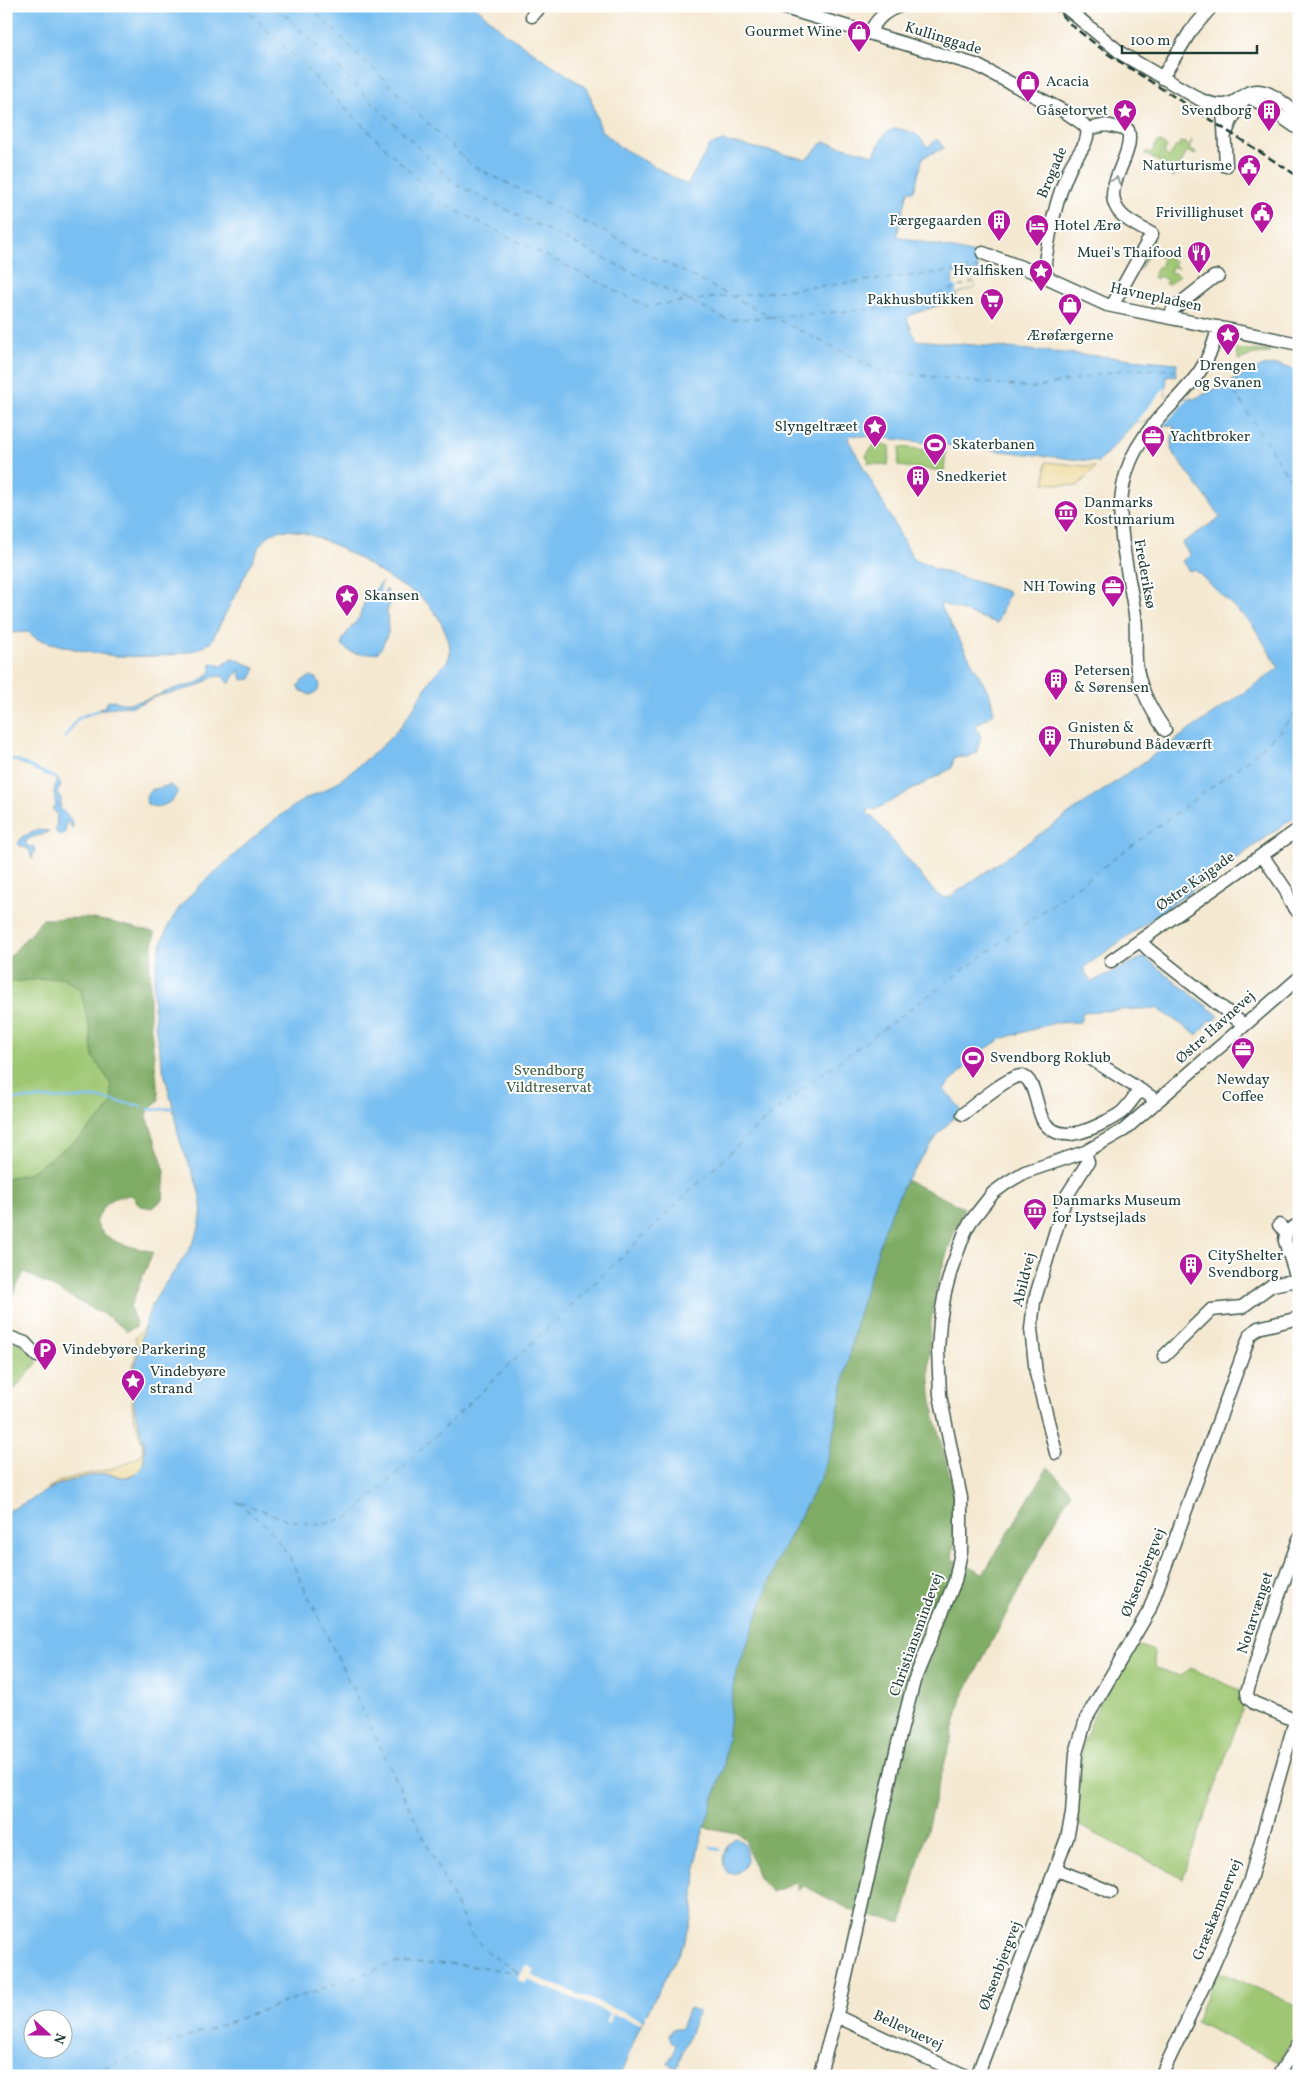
<svg xmlns="http://www.w3.org/2000/svg" width="1305" height="2082" font-family="Vollkorn,serif">
<rect width="100%" height="100%" fill="#fff"/>
<filter id="ink" filterUnits="userSpaceOnUse"><feTurbulence type="fractalNoise" baseFrequency=".02" numOctaves="2"/><feDisplacementMap in="SourceGraphic" scale="10" xChannelSelector="R" yChannelSelector="G"/><feConvolveMatrix kernelMatrix="1 2 1 2 8 2 1 2 1" color-interpolation-filters="sRGB"/></filter>
<filter id="wash" filterUnits="userSpaceOnUse"><feTurbulence type="fractalNoise" baseFrequency=".0096" numOctaves="4" result="noise"/><feDisplacementMap in="SourceGraphic" scale="20" xChannelSelector="R" yChannelSelector="G"/><feGaussianBlur stdDeviation="1.12" result="paint"/><feColorMatrix in="noise" values="0 0 0 0 0 0 0 0 0 0 0 0 0 0 0 0 0 1.4 0 .05"/><feComposite in="paint" operator="in"/></filter>
<g filter="url(#wash)">
<rect width="100%" height="100%" fill="#f4e8d0"/>
<path fill="#9fc773" stroke="#5f8254" d="M1192 140 1189 149 1196 153 1195 155 1187 151 1181 164 1184 170 1178 175 1176 172 1173 178 1172 176 1176 171 1145 154 1146 152 1151 153 1158 142H1161L1167 147 1164 153 1169 157 1177 145 1181 146 1180 142 1187 143 1186 145 1189 147Z
M1149 245 1175 262 1174 265 1178 268 1172 267 1170 272 1180 275 1169 284H1165L1167 280 1159 276 1157 279 1153 277 1158 267H1160L1163 259 1150 251 1140 269Z
M1236 349 1270 351V353L1254 354 1239 360Z
M875 444 890 446 888 465 867 463 869 461 866 455Z
M900 447 946 452 944 471 898 466Z
M6 976 10 982 63 977 81 991 90 1030 93 1057 110 1082 113 1101 104 1115 79 1138 28 1174 6 1178Z
M6 1339 24 1345 38 1362 6 1399Z
M1137 1645 1153 1650 1156 1668 1180 1676 1191 1668 1239 1690 1244 1705 1183 1878 1076 1824 1081 1749 1097 1708Z
M1217 1971 1299 2006V2030L1279 2062 1195 2022Z"/>
<path fill="#7fac65" stroke="#4f744c" d="M86 918 111 922 155 933 150 962V1020L159 1100 149 1109 147 1116 165 1171 163 1199 153 1208 140 1206 132 1195C111 1196 104 1203 96 1222 104 1244 132 1246 153 1252L130 1307 137 1326 127 1331 110 1318 24 1272 6 1308V1178L28 1174 79 1138 104 1115 113 1101 110 1082 93 1057 90 1030 81 991 62 977 10 982 6 976V961L43 919Z
M906 1180 964 1208C937 1273 924 1322 931 1393 936 1437 956 1480 956 1525 956 1536 953 1548 952 1559L983 1574 1048 1467 1071 1491 962 1698 902 1923 853 1911 804 1886 797 1890V1885L795 1883 772 1892 758 1878 745 1839 736 1833 704 1827 724 1765 734 1680 779 1556 821 1477 829 1454 857 1317 888 1219Z"/>
<path fill="#eeda9e" stroke="#868c69" d="M1046 462 1095 467 1078 486 1045 483Z
M146 1325C142 1344 134 1362 133 1382 133 1391 134 1403 136 1412 139 1429 155 1466 132 1476 124 1480 117 1474 109 1474 91 1474 62 1483 46 1489 52 1486 59 1481 67 1479 92 1471 121 1471 142 1454L143 1446 133 1414 130 1383 137 1347 135 1338Z"/>
<path fill="#79bff1" stroke="#4c7e92" fill-rule="evenodd" d="M6 6H475L506 34 588 89 601 130 620 147 687 185 710 145 724 141 805 159C814 155 816 146 825 142L874 155C882 138 886 123 907 131 911 132 915 133 918 136 923 139 923 144 928 147L937 139 944 148 923 157 914 191H908L897 236 975 254 979 271 953 274 952 283 971 276 975 287 956 294 957 299 910 315 907 319 916 340 1177 363 1176 376 1167 375 1165 396 1194 399 1263 366 1279 365 1299 371V814L1083 968 1091 982 1144 957 1219 1016 1214 1022 1210 1019 1197 1035 1157 1008 1083 1012 1080 1022 1054 1023 1001 1039 979 1053 944 1089 961 1109 938 1135 906 1180 888 1219 857 1317 829 1454 821 1477 779 1556 734 1680 724 1765 698 1848 692 1919 684 1943 642 2022 620 2076H6V1512C32 1501 52 1484 80 1478 89 1476 99 1474 107 1474 116 1475 126 1481 134 1475 155 1461 139 1429 135 1411 133 1396 132 1378 136 1363 140 1346 143 1327 150 1310 166 1272 206 1247 201 1202 198 1179 185 1159 179 1137 176 1126 175 1114 172 1103 158 1051 144 995 162 942 173 908 194 890 220 868 247 843 274 818 305 799 313 795 322 792 330 787 347 776 374 754 388 740 407 722 418 699 432 678 438 668 450 665 450 651 450 635 437 613 426 602 417 593 403 587 392 580 366 563 306 521 274 532 268 535 264 541 260 546L211 642C191 658 142 657 117 656 90 654 62 646 37 639L28 632 6 633ZM1136 421 1174 426 1171 450 1221 517 1182 543 1190 555 1182 561 1189 571 1194 569 1253 625 1279 668 951 896 945 898 936 894 875 819 867 813 869 808 875 810 952 768 954 757H968L976 753 981 737 975 726 994 713 990 695 939 603 997 623 1009 592 929 567 930 565 914 560 848 439 851 435 885 438 1099 462ZM32 2020H62V2050H32Z
M382 582 379 592 384 596 385 590H388L387 596 390 604 387 611 388 633 382 647 377 653C364 654 351 656 342 645L343 638 359 618 365 600Z
M233 658 254 667 255 670 251 679 242 680 239 670 230 683H228L222 676 213 677 196 687 158 696 134 706 114 707 97 711 106 705 108 701 114 700C128 710 159 694 176 688 182 685 189 687 195 684 203 681 205 676 211 672V663L224 665 230 659Z
M311 676 317 679 320 685 317 692 310 695 300 690 298 686 302 681Z
M57 779 61 786 57 793 61 799 60 808C66 815 73 818 73 828L71 827 69 823 66 822 65 833 60 836 56 832 57 814 52 809 56 806 54 792Z
M171 785 178 791C173 803 159 811 147 804L146 796 151 790Z
M38 830 49 831C43 837 34 834 26 841V845L30 847 33 846 35 849 32 859 29 849 20 846 18 844 22 837Z
M736 1838 744 1843C750 1855 749 1865 737 1873H728C719 1864 724 1843 736 1838Z
M689 2008 698 2011 677 2068 668 2064 676 2044 671 2041 669 2035 674 2028H681Z"/>
<path fill="#f4e8d0" d="M971 276 975 287 955 294 957 288 952 283Z
M1166 387 1165 396 1188 399 1166 423 1136 421Z
M527 1965 534 1970 531 1975 642 2020 641 2024 613 2014 609 2023H606L610 2013 527 1980 525 1984 517 1979Z"/>
<g fill="none" stroke-linecap="round" stroke-linejoin="round">
<path stroke="#79bff1" stroke-width="2.5" d="M65 738C78 718 73 719 97 711
M6 759 18 761 57 779
M6 1045V1052
M6 1062V1064
M6 1099 99 1098 141 1106
M148 1109 153 1110 173 1108
M711 1847 720 1850"/>
<path stroke="#3a646d" stroke-width="1" stroke-dasharray="6 5" stroke-linecap="butt" d="M243 6 441 203 646 306 729 296
M276 6 455 184 728 320 901 307 973 282
M309 6 471 165 880 371 1034 388 1126 369 1177 370
M733 296 979 268
M1229 383 1299 494
M6 2076 90 2072 394 1963 455 1964 521 1973 490 1955 469 1932 289 1556 267 1526 236 1501 288 1520 322 1525 352 1516 758 1126 814 1080 1248 760 1280 731 1299 710"/>
</g>
</g>
<g filter="url(#ink)">
<g fill="none" stroke-linecap="round" stroke-linejoin="round">
<g stroke="#3f574b" stroke-width="15">
<path id="minor" d="M778 6 976 65 1067 113 1083 124 1087 129
M1064 6 1122 54 1201 100C1238 116 1238 89 1259 91 1273 92 1288 107 1299 115
M532 16 541 6
M870 33C876 19 885 11 900 6
M1162 78 1190 32 1212 6
M1246 96 1266 106 1299 129
M1223 106 1226 166
M1087 129C1090 143 1076 155 1070 168 1056 198 1050 230 1045 262V272L1050 279 1107 305 1299 344
M1087 129 1106 125 1128 130C1136 158 1096 189 1122 215 1130 223 1142 228 1152 234L1112 306
M1226 133 1231 121 1246 96
M983 253 1037 273 1045 272
M1170 318 1173 309 1214 277 1218 276
M1165 730C1151 710 1138 686 1136 661 1135 646 1137 630 1135 615 1127 558 1106 503 1137 448 1163 402 1207 385 1218 327
M1262 855 1286 890 1290 902 1299 913
M1140 941 1149 950 1244 1025
M1111 961 1299 829
M1093 1060 1150 1096 1156 1103
M963 1114C973 1106 1010 1075 1021 1076 1036 1078 1036 1111 1044 1122 1060 1144 1088 1131 1107 1121 1112 1118 1119 1115 1123 1111 1129 1105 1134 1097 1140 1090
M1279 1225 1286 1232 1285 1241 1299 1285
M1286 1232 1299 1224
M6 1336 25 1343 37 1356
M1164 1356 1211 1310 1242 1307 1272 1285 1297 1280
M1056 1453 1036 1373 1031 1329 1034 1302 1066 1197 1088 1162 1085 1152
M1299 1539 1263 1640 1247 1692 1248 1698 1254 1703 1299 1722
M1055 1869 1111 1892
M836 2016 966 2076
M819 2076 840 2003 897 1747 914 1681 955 1581 961 1552V1498L940 1395 938 1350 940 1321 945 1292 952 1267 965 1232 971 1221 993 1193 1008 1182 1025 1172 1085 1152 1124 1130 1299 978
M977 2076 1067 1838 1072 1814 1076 1753 1086 1719 1149 1611 1250 1335 1258 1328 1299 1318
M1161 2076 1212 1968 1249 1883 1295 1721
M1278 2076 1299 2043"/>
</g>
<use href="#minor" stroke="#fff" stroke-width="12"/>
<path stroke="#1f3d34" stroke-width="2.5" stroke-dasharray="8 4" stroke-linecap="butt" d="M1053 6 1070 24 1108 54 1299 177"/>
</g>
<defs><path id="oneway-chevron" d="M-2-3.5L2.5 0L-2 3.5" fill="none" stroke-width="1.6" stroke-linecap="round" stroke-linejoin="round" transform="scale(1.25)"/></defs>
<use stroke="#8f9e9a" href="#oneway-chevron" transform="translate(1116 180) rotate(-72)"/>
</g>
<defs>
<g id="shop-pin" transform="scale(1.25)"><path d="M0 17L-7.5 6A9.5 9.5 0 1 1 7.5 6Z" fill="#b5179e" stroke="#fff"/><path d="M-5-2.5h2.3a2.7 3.5 0 0 1 5.4 0H5L5.5 6h-11ZM-1.5-2.5h3a1.5 2.3 0 0 0-3 0Z" fill="#fff"/></g>
<g id="sight-pin" transform="scale(1.25)"><path d="M0 17L-7.5 6A9.5 9.5 0 1 1 7.5 6Z" fill="#b5179e" stroke="#fff"/><path d="M0-6L1.8-2.2L6-1.7L2.9 1.2L3.7 5.4L0 3.3L-3.7 5.4L-2.9 1.2L-6-1.7L-1.8-2.2Z" fill="#fff"/></g>
<g id="building-pin" transform="scale(1.25)"><path d="M0 17L-7.5 6A9.5 9.5 0 1 1 7.5 6Z" fill="#b5179e" stroke="#fff"/><path d="M-4-6H4V6H1V3H-1V6H-4ZM-2.5-4.3h1.7v1.8h-1.7ZM.8-4.3h1.7v1.8H.8ZM-2.5-1h1.7V.8h-1.7ZM.8-1h1.7V.8H.8Z" fill="#fff"/></g>
<g id="civic-pin" transform="scale(1.25)"><path d="M0 17L-7.5 6A9.5 9.5 0 1 1 7.5 6Z" fill="#b5179e" stroke="#fff"/><path d="M-.6-6.5H3V-4.5H.6V-3L4-1V1h2V6H-6V1h2V-1L-.6-3ZM-1.2 2.5V6h2.4V2.5Z" fill="#fff"/></g>
<g id="hotel-pin" transform="scale(1.25)"><path d="M0 17L-7.5 6A9.5 9.5 0 1 1 7.5 6Z" fill="#b5179e" stroke="#fff"/><path d="M-6-4.5h1.5V1H6V5H4.5V3h-9V5H-6ZM-4 0a1.8 1.8 0 1 1 3.6 0ZM.5 0V-2.5h3Q6-2.5 6 0Z" fill="#fff"/></g>
<g id="restaurant-pin" transform="scale(1.25)"><path d="M0 17L-7.5 6A9.5 9.5 0 1 1 7.5 6Z" fill="#b5179e" stroke="#fff"/><path d="M-5-6h1v4h1v-4h1v4h1v-4h1v5L-1.5 .5V6h-2V.5L-5-1ZM5-6V6H3V1.5H1.5Q1.5-4 5-6Z" fill="#fff"/></g>
<g id="supermarket-pin" transform="scale(1.25)"><path d="M0 17L-7.5 6A9.5 9.5 0 1 1 7.5 6Z" fill="#b5179e" stroke="#fff"/><path d="M-6-5.5h2.5l.6 2H6L4.5 2H-2.5L-4.4-4H-6ZM-1.5 3.2a1.3 1.3 0 1 0 .1 0ZM3 3.2a1.3 1.3 0 1 0 .1 0Z" fill="#fff"/></g>
<g id="office-pin" transform="scale(1.25)"><path d="M0 17L-7.5 6A9.5 9.5 0 1 1 7.5 6Z" fill="#b5179e" stroke="#fff"/><path d="M-6-3h4V-5.5h4V-3h4V5H-6ZM-1-4.5V-3h2v-1.5ZM-6 0V1H6V0Z" fill="#fff"/></g>
<g id="stadium-pin" transform="scale(1.25)"><path d="M0 17L-7.5 6A9.5 9.5 0 1 1 7.5 6Z" fill="#b5179e" stroke="#fff"/><path d="M0-5a6.5 5 0 1 0 0 10a6.5 5 0 1 0 0-10ZM-3.5-1.8h7v3.6h-7Z" fill="#fff"/></g>
<g id="museum-pin" transform="scale(1.25)"><path d="M0 17L-7.5 6A9.5 9.5 0 1 1 7.5 6Z" fill="#b5179e" stroke="#fff"/><path d="M0-6L6-3V-2H-6V-3ZM-5-1h2V3h-2ZM-1-1h2V3h-2ZM3-1h2V3H3ZM-6 4H6V6H-6Z" fill="#fff"/></g>
<g id="parking-pin" transform="scale(1.25)"><path d="M0 17L-7.5 6A9.5 9.5 0 1 1 7.5 6Z" fill="#b5179e" stroke="#fff"/><path d="M-3.5-5.5H1a3.5 3.5 0 0 1 0 7H-1V5.5H-3.5ZM-1-3.4V-.6H.8a1.4 1.4 0 0 0 0-2.8Z" fill="#fff"/></g>
</defs>
<g fill-rule="evenodd">
<use href="#shop-pin" x="859" y="32"/>
<use href="#shop-pin" x="1028" y="82"/>
<use href="#sight-pin" x="1125" y="111"/>
<use href="#building-pin" x="1269" y="111"/>
<use href="#civic-pin" x="1249" y="166"/>
<use href="#civic-pin" x="1262" y="213"/>
<use href="#building-pin" x="999" y="221"/>
<use href="#hotel-pin" x="1037" y="226"/>
<use href="#restaurant-pin" x="1199" y="253"/>
<use href="#sight-pin" x="1041" y="271"/>
<use href="#supermarket-pin" x="992" y="300"/>
<use href="#shop-pin" x="1070" y="305"/>
<use href="#sight-pin" x="1228" y="335"/>
<use href="#sight-pin" x="875" y="427"/>
<use href="#office-pin" x="1153" y="437"/>
<use href="#stadium-pin" x="935" y="445"/>
<use href="#building-pin" x="918" y="477"/>
<use href="#museum-pin" x="1066" y="512"/>
<use href="#office-pin" x="1113" y="587"/>
<use href="#sight-pin" x="347" y="596"/>
<use href="#building-pin" x="1056" y="680"/>
<use href="#building-pin" x="1050" y="737"/>
<use href="#office-pin" x="1243" y="1049"/>
<use href="#stadium-pin" x="973" y="1058"/>
<use href="#museum-pin" x="1035" y="1210"/>
<use href="#building-pin" x="1191" y="1265"/>
<use href="#parking-pin" x="45" y="1350"/>
<use href="#sight-pin" x="133" y="1381"/>
</g>
<g text-anchor="middle" dominant-baseline="central" stroke-width="4" stroke-linejoin="round" paint-order="stroke">
<g font-size="15" fill="#1f3d34" stroke="#fff" text-anchor="start">
<text x="842" y="32" text-anchor="end">Gourmet Wine</text>
<text x="1046" y="82">Acacia</text>
<text x="1108" y="111" text-anchor="end">Gåsetorvet</text>
<text x="1252" y="111" text-anchor="end">Svendborg</text>
<text x="1232" y="166" text-anchor="end">Naturturisme</text>
<text x="1244" y="213" text-anchor="end">Frivillighuset</text>
<text x="982" y="221" text-anchor="end">Færgegaarden</text>
<text x="1054" y="226">Hotel Ærø</text>
<text x="1182" y="253" text-anchor="end">Muei's Thaifood</text>
<text x="1024" y="271" text-anchor="end">Hvalfisken</text>
<text x="974" y="300" text-anchor="end">Pakhusbutikken</text>
<text x="1070" y="336" text-anchor="middle">Ærøfærgerne</text>
<text x="1228" y="366" text-anchor="middle">Drengen<tspan x="1228" dy="17">og Svanen</tspan></text>
<text x="858" y="427" text-anchor="end">Slyngeltræet</text>
<text x="1170" y="437">Yachtbroker</text>
<text x="952" y="445">Skaterbanen</text>
<text x="936" y="477">Snedkeriet</text>
<text x="1084" y="503">Danmarks<tspan x="1084" dy="17">Kostumarium</tspan></text>
<text x="1096" y="587" text-anchor="end">NH Towing</text>
<text x="364" y="596">Skansen</text>
<text x="1074" y="671">Petersen<tspan x="1074" dy="17">&amp; Sørensen</tspan></text>
<text x="1068" y="728">Gnisten &amp;<tspan x="1068" dy="17">Thurøbund Bådeværft</tspan></text>
<text x="990" y="1058">Svendborg Roklub</text>
<text x="1243" y="1080" text-anchor="middle">Newday<tspan x="1243" dy="17">Coffee</tspan></text>
<text x="1052" y="1201">Danmarks Museum<tspan x="1052" dy="17">for Lystsejlads</tspan></text>
<text x="1208" y="1256">CityShelter<tspan x="1208" dy="17">Svendborg</tspan></text>
<text x="62" y="1350">Vindebyøre Parkering</text>
<text x="150" y="1372">Vindebyøre<tspan x="150" dy="17">strand</tspan></text>
</g>
<g font-size="15" fill="#1f3d34" stroke="#fff">
<text transform="translate(943 39) rotate(17)">Kullinggade</text>
<text transform="translate(1053 173) rotate(-67)">Brogade</text>
<text transform="translate(1156 298) rotate(12)">Havnepladsen</text>
<text transform="translate(1144 574) rotate(80)">Frederiksø</text>
<text transform="translate(1196 882) rotate(-35)">Østre Kajgade</text>
<text transform="translate(1216 1028) rotate(-42)">Østre Havnevej</text>
<text transform="translate(1025 1280) rotate(-76)">Abildvej</text>
<text transform="translate(1144 1573) rotate(-68)">Øksenbjergvej</text>
<text transform="translate(1256 1613) rotate(-72)">Notarvænget</text>
<text transform="translate(917 1635) rotate(-70)">Christiansmindevej</text>
<text transform="translate(1218 1910) rotate(-68)">Græskæmnervej</text>
<text transform="translate(1001 1966) rotate(-69)">Øksenbjergvej</text>
<text transform="translate(908 2031) rotate(25)">Bellevuevej</text>
</g>
<g font-size="15" fill="#3f6044" stroke="#fff">
<text x="549" y="1071">Svendborg<tspan x="549" dy="17">Vildtreservat</tspan></text>
</g>
</g>
<rect width="1305" height="2082" fill="none" stroke="#fff" stroke-width="25"/>
<g transform="translate(48 2034) rotate(111)"><circle r="24" fill="#ffffff" stroke="#a5b1ae"/>
<path d="M0-4L9 19L0 12L-9 19Z" fill="#b5179e"/>
<text y="-8" font-size="14" font-weight="bold" text-anchor="middle" fill="#1f3d34">N</text>
</g>
<path d="M1122 45v8h135v-8" fill="none" stroke="#1f3d34" stroke-width="2.5"/>
<text x="1130" y="45" font-size="15" fill="#1f3d34" stroke="#ffffff" stroke-width="4" paint-order="stroke">100 m</text>
</svg>
